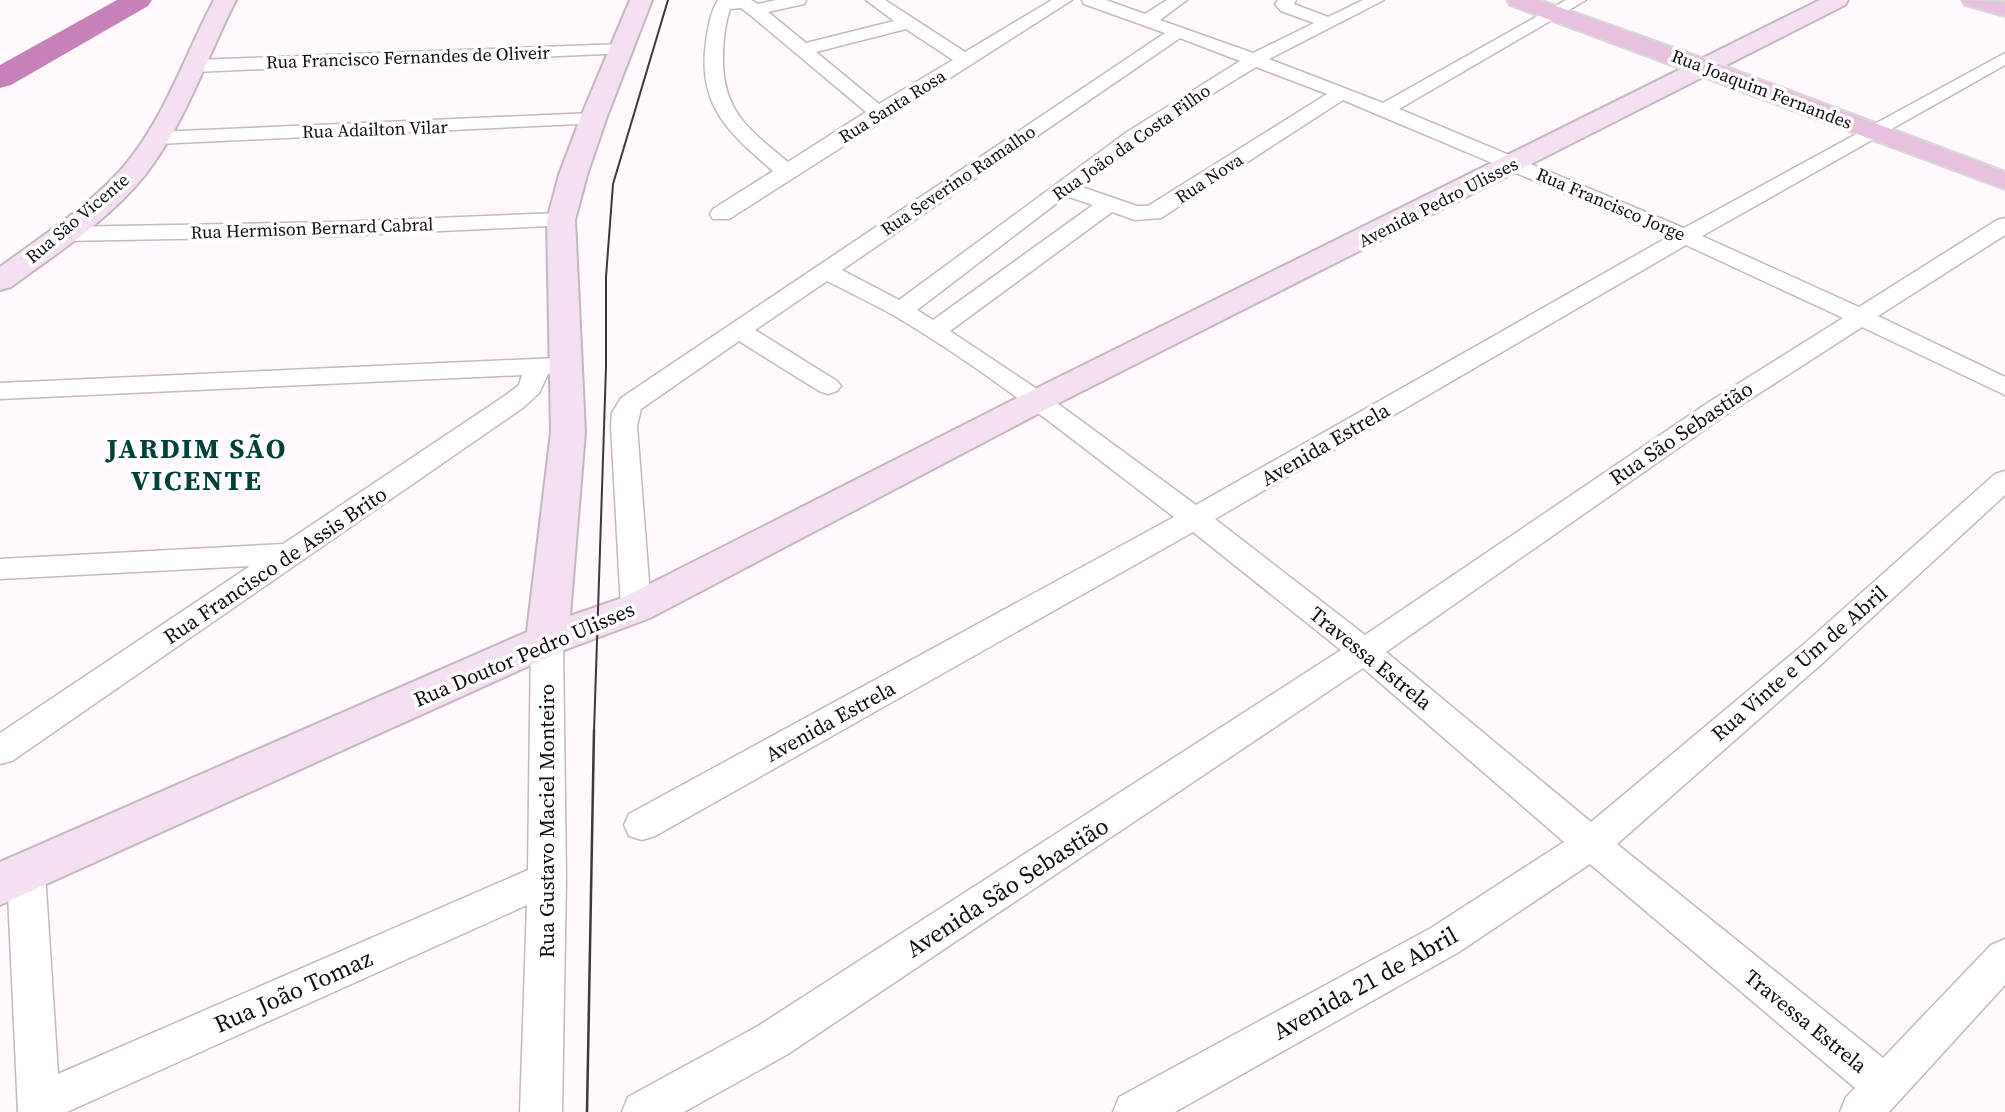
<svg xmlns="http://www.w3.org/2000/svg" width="2005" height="1112" font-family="'Source Serif 4',serif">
<rect width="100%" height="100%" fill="#fff9fd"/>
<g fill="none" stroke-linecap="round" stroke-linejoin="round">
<path fill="#c682b8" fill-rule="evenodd" d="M117 0H152L148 6 11 85 0 88V65Z"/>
<g stroke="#c5b6c1" stroke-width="3">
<path id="street" d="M718 0H751L758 4 776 0H806L804 4 768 12 806 43 894 21 866 0H885L965 52 1052 0H1072L729 219H713L710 214 713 209 773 171C729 133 697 106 706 42 708 28 710 13 718 0ZM741 8 749 14 866 112 788 162C749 130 722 111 723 57 723 41 725 24 730 9ZM906 29 953 60 879 104 816 52Z
M1082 0H1106L1145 14 1167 0H1187L1160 20 1253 53 1314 23 1281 11 1275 4 1278 0H1296L1294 4 1328 17 1363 0H1384L1269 59 1383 103 1566 0H1586L1399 109 1684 228 2005 53V65L1702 236 1859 307 1997 220 2005 218V235L1878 316 2005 377V395L1862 327 1727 414 1386 652 1591 822 1804 644 1995 474 2005 471V495L1826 660 1617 844 1883 1058 1991 945 2005 939V985L1889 1112H1840L1846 1097 1855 1088 1590 864 1459 952 1175 1112H1113L1119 1097 1431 928 1564 842 1363 668 788 1054 684 1112H622L628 1097 758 1026 1341 650 1193 532 655 836 642 840 629 836 624 825 629 814 1174 517C1083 448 992 373 893 315 871 303 849 292 827 281L755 330 837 381 841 386 837 391 828 394 819 391 739 341 641 409 637 426 651 608 647 616 636 619 625 616 621 608 611 426 612 413 621 398 1165 33 1084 4ZM1180 38 1240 61 1127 132 899 300 842 270ZM1256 67 1327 94 1148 206H1137L1079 186 1181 113ZM1343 100 1668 237 1196 505 1046 395 950 331 1112 212 1135 220 1161 218ZM1066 196 1093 205 933 320 917 310ZM1686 245 1843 318 1709 402 1365 635 1215 519Z
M622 44 631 49 628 53 195 72 186 66 195 60Z
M593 113 600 115 603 119 600 123 157 144 150 142 147 138 150 134 157 132Z
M561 213 569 215 572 220 569 225 336 236 63 241 55 239 52 234 55 229 63 227 336 222Z
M556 358 565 361 569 366 565 371 548 374 539 393 524 407 12 761 0 764V733L250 566 0 579V559L283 544 506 395 519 385 522 375 0 399V383Z
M547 628 558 632 563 640 566 879 562 1112H520L527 905 67 1112H18L7 872 13 861 26 856 39 861 45 872 58 1074 528 870 531 640 536 632Z"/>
</g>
<g stroke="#c5b6c1" stroke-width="4">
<path id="secondary" d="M214 0H236C206 59 186 122 145 175 109 220 57 253 11 287L0 290V267C43 235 90 206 125 165 165 117 185 55 214 0Z
M630 0H652L606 119 587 175 575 220 585 432 570 616 622 598 1025 394 1820 0H1848L1845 5 1049 408 650 618 562 651 0 905V862L527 632 551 432 547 220 559 175 580 119Z"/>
</g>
<g stroke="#d9d8d9" stroke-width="4">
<path id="primary" d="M1507 0H1539L1713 62 2005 172V189L1510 5Z
M1962 0 2005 2V16L1965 5Z"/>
</g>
<use href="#street" fill="#fff" fill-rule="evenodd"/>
<use href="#secondary" fill="#f4e0f0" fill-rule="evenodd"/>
<use href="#primary" fill="#e9c1e0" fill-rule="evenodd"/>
<path stroke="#3e383c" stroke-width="2" d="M594 732 606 367V277L613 184 668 0"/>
<path stroke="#3e383c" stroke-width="2.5" d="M587 1112 594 730"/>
</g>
<g text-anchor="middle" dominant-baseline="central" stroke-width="7" stroke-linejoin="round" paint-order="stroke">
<g font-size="18" fill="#110c10" stroke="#fff">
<text transform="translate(408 57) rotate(-2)">Rua Francisco Fernandes de Oliveir</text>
<text transform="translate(1762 89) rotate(21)">Rua Joaquim Fernandes</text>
<text transform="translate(892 106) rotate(-32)">Rua Santa Rosa</text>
<text transform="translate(375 129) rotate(-2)">Rua Adailton Vilar</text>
<text transform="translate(1131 142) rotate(-35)">Rua João da Costa Filho</text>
<text transform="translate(1209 178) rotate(-33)">Rua Nova</text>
<text transform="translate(958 180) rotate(-34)">Rua Severino Ramalho</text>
<text transform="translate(1438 202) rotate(-27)">Avenida Pedro Ulisses</text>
<text transform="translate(1611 204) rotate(23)">Rua Francisco Jorge</text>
<text transform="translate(77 218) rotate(-40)">Rua São Vicente</text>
<text transform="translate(312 228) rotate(-2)">Rua Hermison Bernard Cabral</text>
</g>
<g font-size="21" fill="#110c10" stroke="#fff">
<text transform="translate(1681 433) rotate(-34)">Rua São Sebastião</text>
<text transform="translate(1325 444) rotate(-30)">Avenida Estrela</text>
<text transform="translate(275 565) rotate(-34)">Rua Francisco de Assis Brito</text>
<text transform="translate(524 654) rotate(-23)">Rua Doutor Pedro Ulisses</text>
<text transform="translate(1371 658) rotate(39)">Travessa Estrela</text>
<text transform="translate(1799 663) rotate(-41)">Rua Vinte e Um de Abril</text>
<text transform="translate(830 721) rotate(-29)">Avenida Estrela</text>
<text transform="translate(546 821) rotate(-90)">Rua Gustavo Maciel Monteiro</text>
<text transform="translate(1806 1021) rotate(39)">Travessa Estrela</text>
</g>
<g font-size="24" fill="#110c10" stroke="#fff">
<text transform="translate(1007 887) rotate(-33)">Avenida São Sebastião</text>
<text transform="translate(1365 983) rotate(-29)">Avenida 21 de Abril</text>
<text transform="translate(293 991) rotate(-24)">Rua João Tomaz</text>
</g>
<g font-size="28" font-weight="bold" letter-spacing="2" fill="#00403a" stroke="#fff">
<text x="197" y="448">JARDIM SÃO<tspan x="197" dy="32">VICENTE</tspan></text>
</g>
</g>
</svg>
